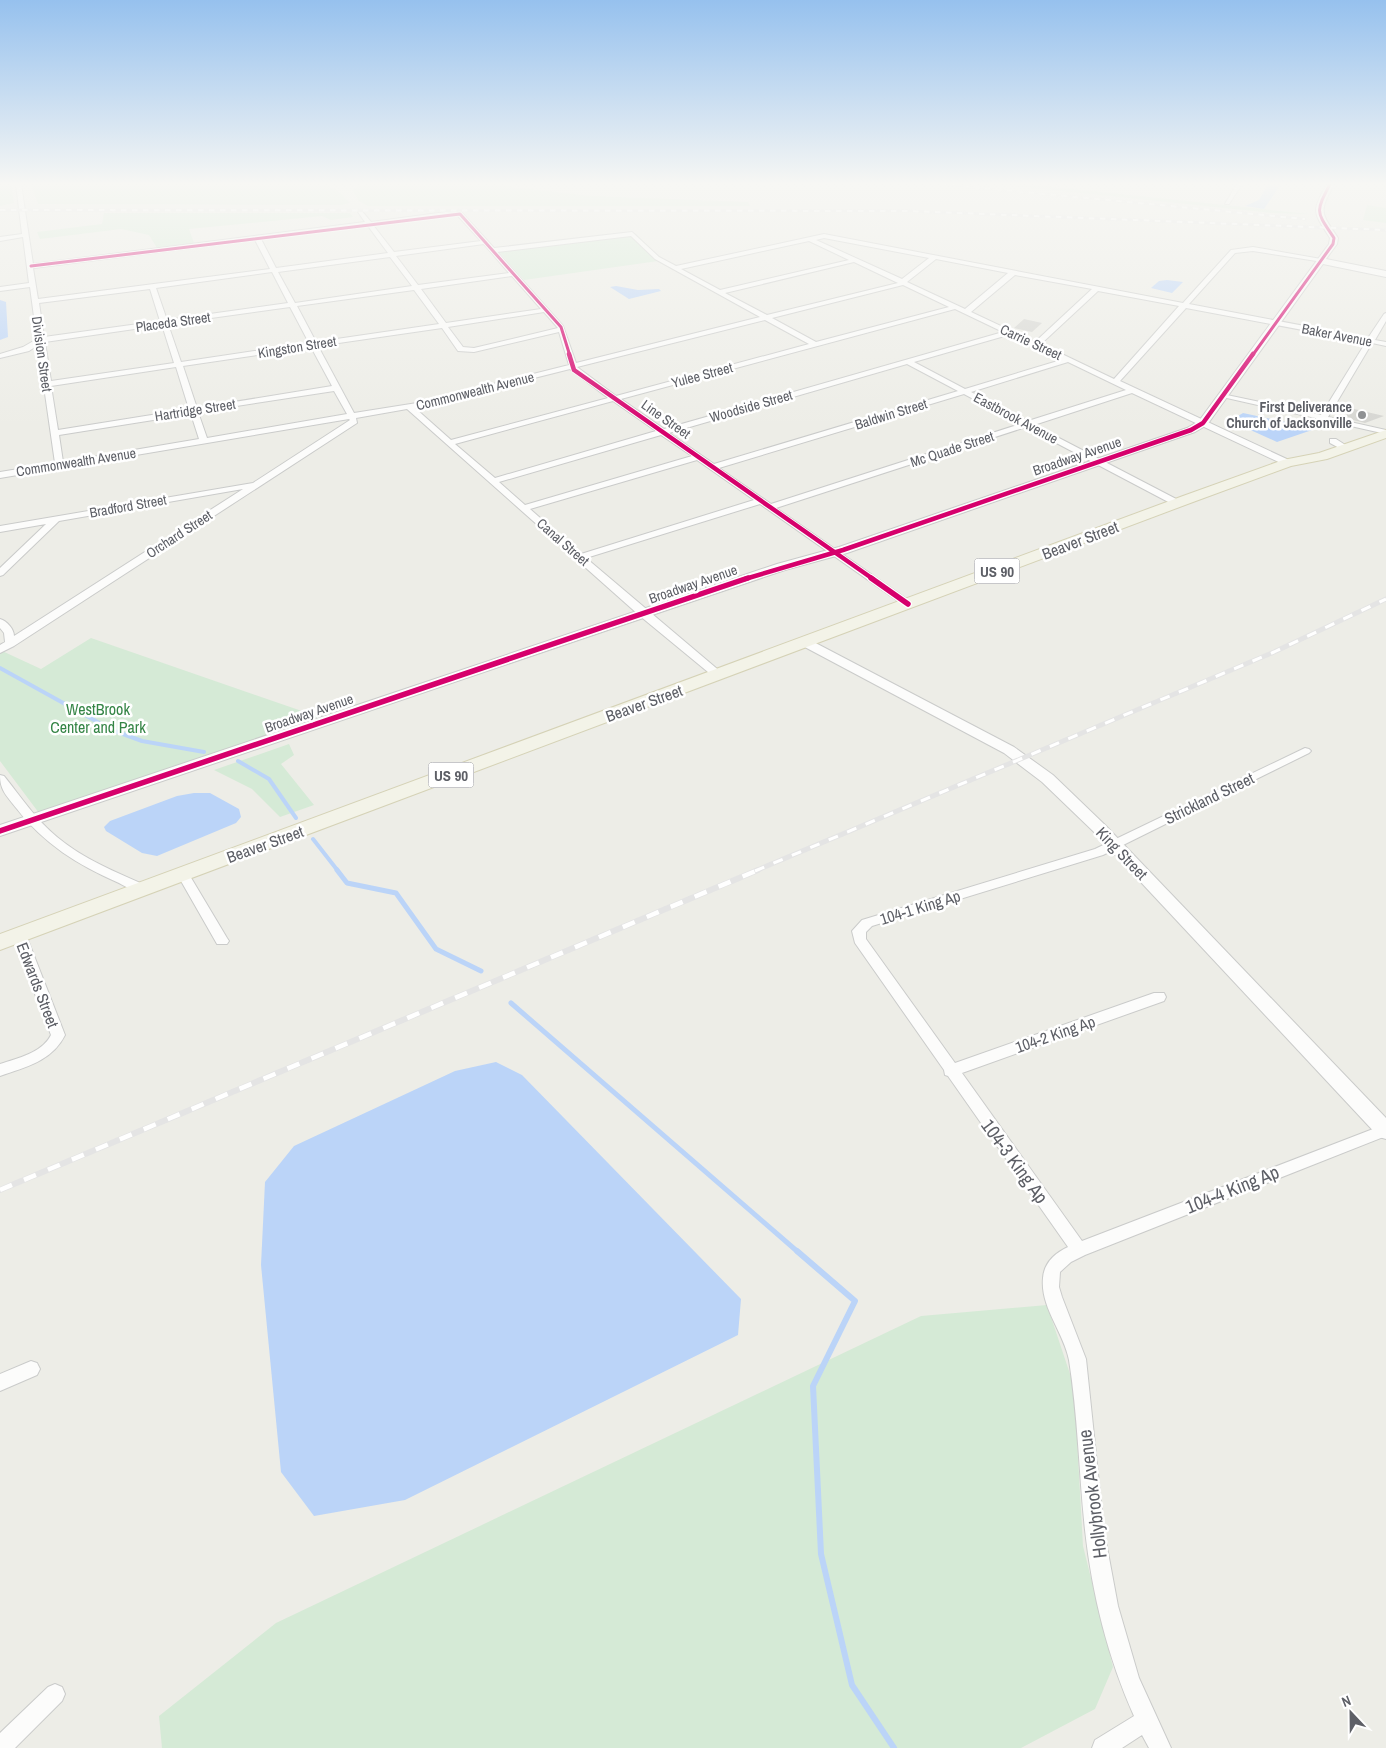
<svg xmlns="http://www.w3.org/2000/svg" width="1386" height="1748" font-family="'Archivo Narrow',sans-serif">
<rect width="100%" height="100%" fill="#edede7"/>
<path fill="#d5ead6" d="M0 184H11L14 203 0 206Z
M31 184H315L336 189 350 203 341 205 38 204Z
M365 184H486L591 196 748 202 750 206H368L359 201 352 189Z
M994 184H1025L1309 214 1273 213Z
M1367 205 1386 208V223L1363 220Z
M104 213H350L353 217 331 220 322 216 189 229 194 243 157 248 149 235 121 229 40 239 37 232 102 224Z
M635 233 657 255 652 257 658 261 524 280 498 251Z
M91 638 322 718 39 813 0 761V650L41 669Z
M289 744 294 755 281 764 314 805 280 817 252 789 214 770Z
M1047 1305 1074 1386 1083 1546 1113 1667 1095 1709 1021 1748H162L159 1716 276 1623 921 1316Z"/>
<path fill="#bbd4f8" d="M1268 184H1281L1264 209 1245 206 1259 200Z
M1167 280 1183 282 1172 293 1151 288 1159 281Z
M616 286 638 290 659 289 661 291 629 299 610 287Z
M0 300 6 302 8 337 0 340Z
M1243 413 1304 426 1312 430 1277 442 1235 423 1233 419Z
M194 793H210L239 809 241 817 236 823 157 856 142 853 106 831 104 827 110 821 177 796Z
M496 1062 522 1075 741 1299 738 1335 405 1500 314 1516 281 1472 261 1265 265 1182 294 1146 455 1071Z"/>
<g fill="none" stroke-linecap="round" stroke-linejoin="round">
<path stroke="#bbd4f8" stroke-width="4" d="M0 668 112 730 142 741 204 752
M238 761 269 779 296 818
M313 839 338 871"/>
<path stroke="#bbd4f8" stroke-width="5" d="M337 870 347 883 396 893 436 949 481 971
M511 1003 798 1252"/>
<path stroke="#bbd4f8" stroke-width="6" d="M797 1251 855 1301 813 1386 821 1554 852 1685 894 1748"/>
</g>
<path fill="#d6d6d2" d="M1024 319 1042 323 1032 332 1014 328Z
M1350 408 1384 416 1365 423 1345 418Z"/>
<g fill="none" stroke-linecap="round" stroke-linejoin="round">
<g stroke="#cacbca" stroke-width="2">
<path id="minor" d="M16 184H21L33 264 365 222 358 212 361 210 371 222 446 212 462 213 494 248 632 232 659 257 676 266 824 234 1183 303 1231 250 1253 247 1321 259 1323 262 1253 251 1235 253 1189 304 1368 338 1384 314 1386 313V321L1375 340 1386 342V346L1372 343 1328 417 1386 430V434L1218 396 1222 394 1321 415 1366 342 1186 308 1120 381 1291 461V465H1285L1132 393 1034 425 1180 501V505H1174L1026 427 776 508 911 602V606H905L760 504 586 558 722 673V677H714L640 616 407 409 356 418 357 423 14 646 0 653V645L5 642 4 633 0 628V619C7 621 14 629 14 636L243 489 59 521 3 575 0 576V568L46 524 0 532V526L253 483 350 420 349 419 0 478V472L55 463 38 345 29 351 0 358V354L23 347 37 339 30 287 0 291V287L29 283 23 237 0 241V237L22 234ZM446 216H458L481 241 394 252 373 225ZM368 226 388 253 276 268 261 239ZM631 236 655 259 760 317 576 363 563 326 497 252ZM824 238 929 258 902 279 816 240ZM255 240 270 269 38 299 33 268ZM809 241 849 260 720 290 681 269ZM484 244 509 273 418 285 396 256ZM390 257 412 286 295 303 278 272ZM936 259 1008 273 965 309 907 282ZM854 262 898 283 767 315 725 293ZM272 272 288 303 167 320 156 288ZM1015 275 1092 289 1035 342 971 312ZM512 276 541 309 446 323 421 289ZM903 285 949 307 816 342 772 318ZM150 289 160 321 44 337 39 303ZM414 290 439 324 316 342 297 306ZM1098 291 1179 306 1114 379 1041 344ZM290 307 309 343 181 362 168 324ZM955 309 1003 332 664 429 621 399ZM544 312 558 328 474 348 463 347 448 327ZM765 320 809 344 616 396 577 367ZM162 325 174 363 51 381 45 342ZM442 328 458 351 474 352 559 332 569 365 417 403 354 413 318 346ZM1008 335 1061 360 965 389 914 362ZM311 347 332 386 197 408 183 366ZM1068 362 1126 390 1028 421 971 392ZM907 364 958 391 714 464 669 433ZM176 367 189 409 58 430 51 386ZM570 369 608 398 451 440 415 408ZM334 391 347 414 207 438 198 412ZM964 394 1020 424 771 504 719 468ZM613 401 656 431 495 478 455 444ZM191 414 199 439 63 462 59 435ZM661 435 692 456 525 505 499 482ZM697 460 754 500 581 554 530 509Z
M1237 184H1242L1229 204H1225Z
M1330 439H1336L1350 448 1343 450 1330 443Z
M1305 748 1309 749 1311 751 1309 753 1103 855 872 926 866 932V939L955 1063 1154 993H1164L1166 997 1164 1001 962 1073 1082 1241 1386 1124V1136L1085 1255 1071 1262 1060 1272 1059 1287 1062 1297 1086 1359 1104 1531 1118 1606 1139 1678 1171 1748H1149L1142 1735 1122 1748H1092L1095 1740 1134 1716C1108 1658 1092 1594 1085 1530 1079 1474 1078 1416 1069 1360 1064 1333 1040 1307 1043 1278 1044 1263 1055 1253 1068 1247L948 1076 945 1075 944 1070 855 943 852 931 862 920 1095 849Z
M0 775 4 776C21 797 36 820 57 837 83 859 116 872 147 886L149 889 147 892C138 895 127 887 119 883 78 865 44 844 17 809 7 796 0 791 0 775Z
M183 870 187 871 227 938 229 941 227 944H217L177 874Z
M19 930 24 932 26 935 65 1035C52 1061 26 1067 0 1076V1064C18 1058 42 1053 51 1035L12 935 14 932Z
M31 1361 37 1363 40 1369 37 1375 0 1391V1374Z
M55 1684 62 1687 65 1694 62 1701 15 1748H0V1733L48 1687Z"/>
</g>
<g stroke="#cacbca" stroke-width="2">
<path id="tertiary" d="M1327 184H1334C1319 213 1320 211 1338 238L1337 244 1326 259 1386 271V277L1323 264 1207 425 1195 432 847 553 785 570 0 836V825L777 564 839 547 1187 428 1199 421 1329 244 1330 238C1313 211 1311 213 1327 184Z
M806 638 1014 747 1053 775 1105 825 1386 1118V1139L1379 1137 1094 832 1042 782 1004 753 801 645 799 642Z"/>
</g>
<g stroke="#d5d2b6" stroke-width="2">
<path id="primary" d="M1386 430V438L1327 459 1291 466 1193 502 0 950V934L1183 496 1283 460 1319 453Z"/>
</g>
<use href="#minor" fill="#fcfcfb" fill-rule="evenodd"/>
<use href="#tertiary" fill="#fcfcfb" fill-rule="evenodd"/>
<use href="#primary" fill="#f3f3e8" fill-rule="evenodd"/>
<g stroke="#e4e4e4" stroke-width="3">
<path id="rail-far2" d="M941 184 1305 219
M0 210 909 211 1386 230"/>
</g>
<g stroke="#e4e4e4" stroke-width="5">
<path id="rail-far1" d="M755 871 1274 652 1386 599"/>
</g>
<g stroke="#e4e4e4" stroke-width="6">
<path id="rail" d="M0 1190 758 870"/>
</g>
<use href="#rail-far2" stroke="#fff" stroke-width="2" stroke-dasharray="5.5" stroke-linecap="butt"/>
<use href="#rail-far1" stroke="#fff" stroke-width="3" stroke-dasharray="10" stroke-linecap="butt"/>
<use href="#rail" stroke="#fff" stroke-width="4.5" stroke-dasharray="13" stroke-linecap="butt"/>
<g stroke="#fff" stroke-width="5">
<path id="cycleway-far2" d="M31 266 460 214 561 327 570 356
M1252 356 1333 244 1334 238C1316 211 1315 213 1330 184"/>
</g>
<g stroke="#fff" stroke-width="6">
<path id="cycleway-far1" d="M569 354 574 370 873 579
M745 579 843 550 1191 430 1203 423 1253 354"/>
</g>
<g stroke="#fff" stroke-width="8">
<path id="cycleway" d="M871 578 908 604
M0 831 748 578"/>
</g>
<use href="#cycleway-far2" stroke="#d6006c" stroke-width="3"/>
<use href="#cycleway-far1" stroke="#d6006c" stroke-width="4.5"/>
<use href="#cycleway" stroke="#d6006c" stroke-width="5.5"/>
</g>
<linearGradient id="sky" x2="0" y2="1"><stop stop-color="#96c1ee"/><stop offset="0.43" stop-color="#f7f7f4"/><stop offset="1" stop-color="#f7f7f4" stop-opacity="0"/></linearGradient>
<rect width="1386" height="428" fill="url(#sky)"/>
<circle fill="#8f9193" stroke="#fff" stroke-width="2" cx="1362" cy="415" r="5"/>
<g text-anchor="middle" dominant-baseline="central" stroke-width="5" stroke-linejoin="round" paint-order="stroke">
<g font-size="14" fill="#5d5f66" stroke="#fff">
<text transform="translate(173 322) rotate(-8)">Placeda Street</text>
<text transform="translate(1337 335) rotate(11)">Baker Avenue</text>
<text transform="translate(1031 342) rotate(25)">Carrie Street</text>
<text transform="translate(297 347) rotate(-9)">Kingston Street</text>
<text transform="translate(42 354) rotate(82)">Division Street</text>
<text transform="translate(702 375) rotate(-15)">Yulee Street</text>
<text transform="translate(475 391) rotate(-14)">Commonwealth Avenue</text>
<text transform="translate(751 406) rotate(-16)">Woodside Street</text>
<text transform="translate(195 410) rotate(-9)">Hartridge Street</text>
<text transform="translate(891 414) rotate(-17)">Baldwin Street</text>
<text transform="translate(1016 418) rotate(28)">Eastbrook Avenue</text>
<text transform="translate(666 419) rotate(35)">Line Street</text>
<text transform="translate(952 449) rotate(-18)">Mc Quade Street</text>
<text transform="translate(1077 456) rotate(-19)">Broadway Avenue</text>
<text transform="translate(76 462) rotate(-9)">Commonwealth Avenue</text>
<text transform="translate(128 506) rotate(-10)">Bradford Street</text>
<text transform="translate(179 534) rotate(-33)">Orchard Street</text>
<text transform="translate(563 542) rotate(41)">Canal Street</text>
<text transform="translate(693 584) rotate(-19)">Broadway Avenue</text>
<text transform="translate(309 713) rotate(-19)">Broadway Avenue</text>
</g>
<g font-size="14" font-weight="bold" fill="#5d5f66" stroke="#fff" text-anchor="end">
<text x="1352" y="407">First Deliverance<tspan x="1352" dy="16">Church of Jacksonville</tspan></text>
</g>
<g fill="#fff" stroke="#8e8f94" stroke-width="1">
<rect x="974.5" y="558.5" width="45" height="25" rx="4"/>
<rect x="428.5" y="762.5" width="45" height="25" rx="4"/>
</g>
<g font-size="15" font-weight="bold" fill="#5d5f66">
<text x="997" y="571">US 90</text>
<text x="451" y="775">US 90</text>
</g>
<g font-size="16" fill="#5d5f66" stroke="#fff">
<text transform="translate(1080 540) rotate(-21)">Beaver Street</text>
<text transform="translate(644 703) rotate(-20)">Beaver Street</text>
<text transform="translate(1209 798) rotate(-26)">Strickland Street</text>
<text transform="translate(265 844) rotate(-20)">Beaver Street</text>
<text transform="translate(1122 853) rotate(46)">King Street</text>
<text transform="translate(920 907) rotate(-17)">104-1 King Ap</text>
<text transform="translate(38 985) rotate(69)">Edwards Street</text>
<text transform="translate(1055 1034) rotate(-19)">104-2 King Ap</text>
</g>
<g font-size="16" fill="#358546" stroke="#fff">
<text x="98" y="709">WestBrook<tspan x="98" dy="18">Center and Park</tspan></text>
</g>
<g font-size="19" fill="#5d5f66" stroke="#fff">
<text transform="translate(1015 1161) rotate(54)">104-3 King Ap</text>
<text transform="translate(1232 1189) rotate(-22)">104-4 King Ap</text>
<text transform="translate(1092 1494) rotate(-97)">Hollybrook Avenue</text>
</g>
</g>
<g transform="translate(1351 1713) rotate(338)" stroke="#ffffff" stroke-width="4" paint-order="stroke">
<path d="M0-4L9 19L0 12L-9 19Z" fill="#5d5f66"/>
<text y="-8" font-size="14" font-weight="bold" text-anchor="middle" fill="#5d5f66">N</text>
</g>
</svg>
